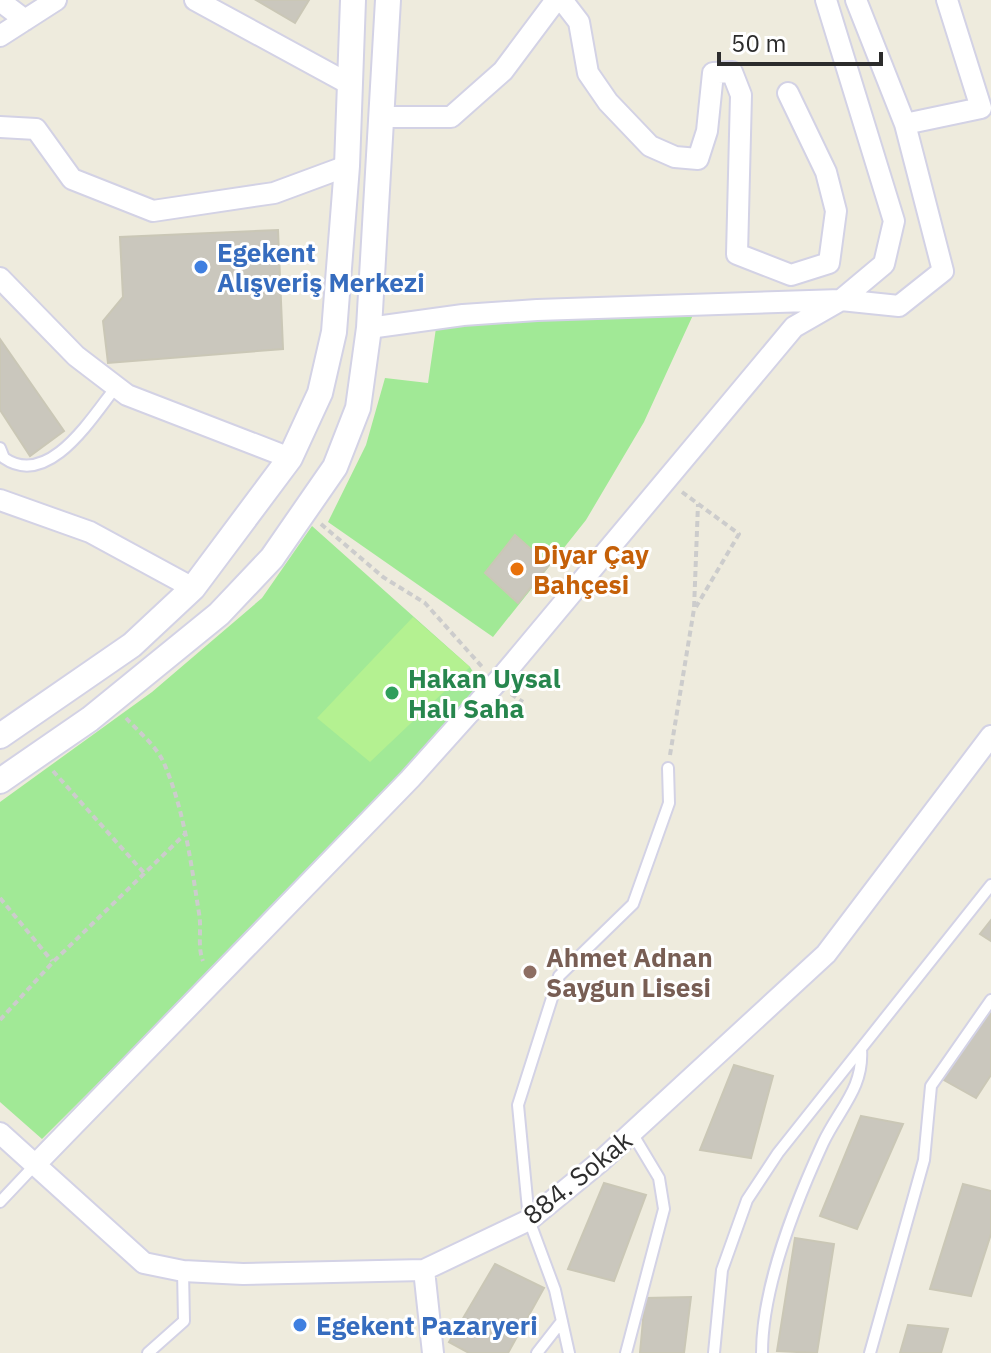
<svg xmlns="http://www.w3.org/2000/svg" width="991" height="1353" font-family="'IBM Plex Sans',sans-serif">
<rect width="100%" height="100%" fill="#eeebdd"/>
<path fill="#a1e996" d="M693 315 644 422 586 520 493 637 328 522 366 445 385 378 428 383 436 328 550 318Z
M312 526 470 667 480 683 348 834 42 1139 0 1102V802L152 692 262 598Z"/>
<path fill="#b4f191" d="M413 617 470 667 370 762 317 718Z"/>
<path fill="#cac7bd" stroke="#cac7b6" stroke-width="2" d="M256 0H309L295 23Z
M278 230 283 349 108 363 103 321 123 297 120 237Z
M0 339 64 431 30 456 0 410Z
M515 535 549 565 518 603 485 573Z
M991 920V941L980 934Z
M991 1010V1075L976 1098 942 1079Z
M734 1065 773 1076 751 1158 700 1150Z
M861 1116 903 1124 857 1229 820 1216Z
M604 1183 646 1195 614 1281 568 1269Z
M963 1184 991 1191V1234L971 1296 930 1289Z
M795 1238 834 1244 817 1353 777 1351Z
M495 1264 544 1288 508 1353H469L449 1342Z
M691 1297 684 1353H640L645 1298Z
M908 1325 948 1329 941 1353H900Z"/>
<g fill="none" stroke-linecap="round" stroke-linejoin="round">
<g stroke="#d3d2e5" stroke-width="14">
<path id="service" d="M0 448 4 458C49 489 92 417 116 387
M0 1202 34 1166
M148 1353 184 1321 183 1271
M537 1353 562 1321
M569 1353 555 1290 529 1220 518 1105 559 976 633 904 669 803 668 768
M626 1353 664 1209 659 1178 632 1133
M714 1353 722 1270 747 1200 778 1153 991 885
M762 1353C762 1286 795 1204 823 1143 839 1109 864 1088 861 1049
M870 1353 924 1160 931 1086 991 1000"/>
</g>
<g stroke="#d3d2e5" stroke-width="24">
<path id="minor" d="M195 0 351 85
M562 0 579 22 588 73 608 102 650 146 675 157 698 159 707 131 713 73 732 72 741 95 737 254 791 275 829 263 836 211 826 172 788 93
M0 1 25 20
M0 36 56 0
M383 117H451L503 71 556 0
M905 124 981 108 947 0
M0 127 36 129 72 179 153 211 274 193 347 166
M0 278 76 356 127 395 290 458
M369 328 463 315 537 310 841 300 884 264 894 221 826 0
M0 500 90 532 193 588
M0 1133 144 1263 183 1271 243 1274 424 1270 529 1220 601 1161 826 954 991 736
M34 1166 410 779 505 673 794 327 841 300 899 306 943 271 905 124 856 0
M424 1270 433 1353"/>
</g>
<g stroke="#d3d2e5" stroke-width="28">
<path id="tertiary" d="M0 736 132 645 193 588 290 458 320 393 334 332 347 166 353 0
M0 781 90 719 219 614 272 558 335 467 358 408 369 328 388 0"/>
</g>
<path stroke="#ccc" stroke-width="4" stroke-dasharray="6 4" stroke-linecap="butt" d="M682 492 739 534 696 607
M321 524 383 577 425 603 484 669
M511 694 523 702
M126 718C138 731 155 745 163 761 184 808 191 863 199 913 202 930 197 946 203 961
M670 755 694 609 698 504
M53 771 145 874
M0 898 52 961
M0 1020 53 962 185 834"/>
<use href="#service" stroke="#fff" stroke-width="10"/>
<use href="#minor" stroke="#fff" stroke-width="20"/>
<use href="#tertiary" stroke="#fff" stroke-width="24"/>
</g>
<g fill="#3f7fe0" stroke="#fff" stroke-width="3">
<circle cx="201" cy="267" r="8"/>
<circle cx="300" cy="1325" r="8"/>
</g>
<circle fill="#e8710a" stroke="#fff" stroke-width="3" cx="517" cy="569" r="8"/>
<circle fill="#2e9e5b" stroke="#fff" stroke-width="3" cx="392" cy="693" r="8"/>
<circle fill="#8d6e63" stroke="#fff" stroke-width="3" cx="530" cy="972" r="8"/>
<g text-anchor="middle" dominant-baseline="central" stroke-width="6" stroke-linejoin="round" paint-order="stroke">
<g font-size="26" font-weight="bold" fill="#366cbe" stroke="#fff" text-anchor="start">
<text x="217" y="252">Egekent<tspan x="217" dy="30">Alışveriş Merkezi</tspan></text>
<text x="316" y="1325">Egekent Pazaryeri</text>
</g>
<g font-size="26" font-weight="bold" fill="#c56008" stroke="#fff" text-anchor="start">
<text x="533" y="554">Diyar Çay<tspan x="533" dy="30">Bahçesi</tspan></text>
</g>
<g font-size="26" font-weight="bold" fill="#27864d" stroke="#fff" text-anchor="start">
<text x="408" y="678">Hakan Uysal<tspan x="408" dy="30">Halı Saha</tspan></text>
</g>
<g font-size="26" font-weight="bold" fill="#785e54" stroke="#fff" text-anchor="start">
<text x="546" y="957">Ahmet Adnan<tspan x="546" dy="30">Saygun Lisesi</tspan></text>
</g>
<g font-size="26" fill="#2c2c2c" stroke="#fff">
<text transform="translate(577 1177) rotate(-39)">884. Sokak</text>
</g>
</g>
<path d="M719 52v12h162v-12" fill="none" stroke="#2c2c2c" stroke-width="4"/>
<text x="731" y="52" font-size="24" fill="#2c2c2c" stroke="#ffffff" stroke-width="6" paint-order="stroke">50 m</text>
</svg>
